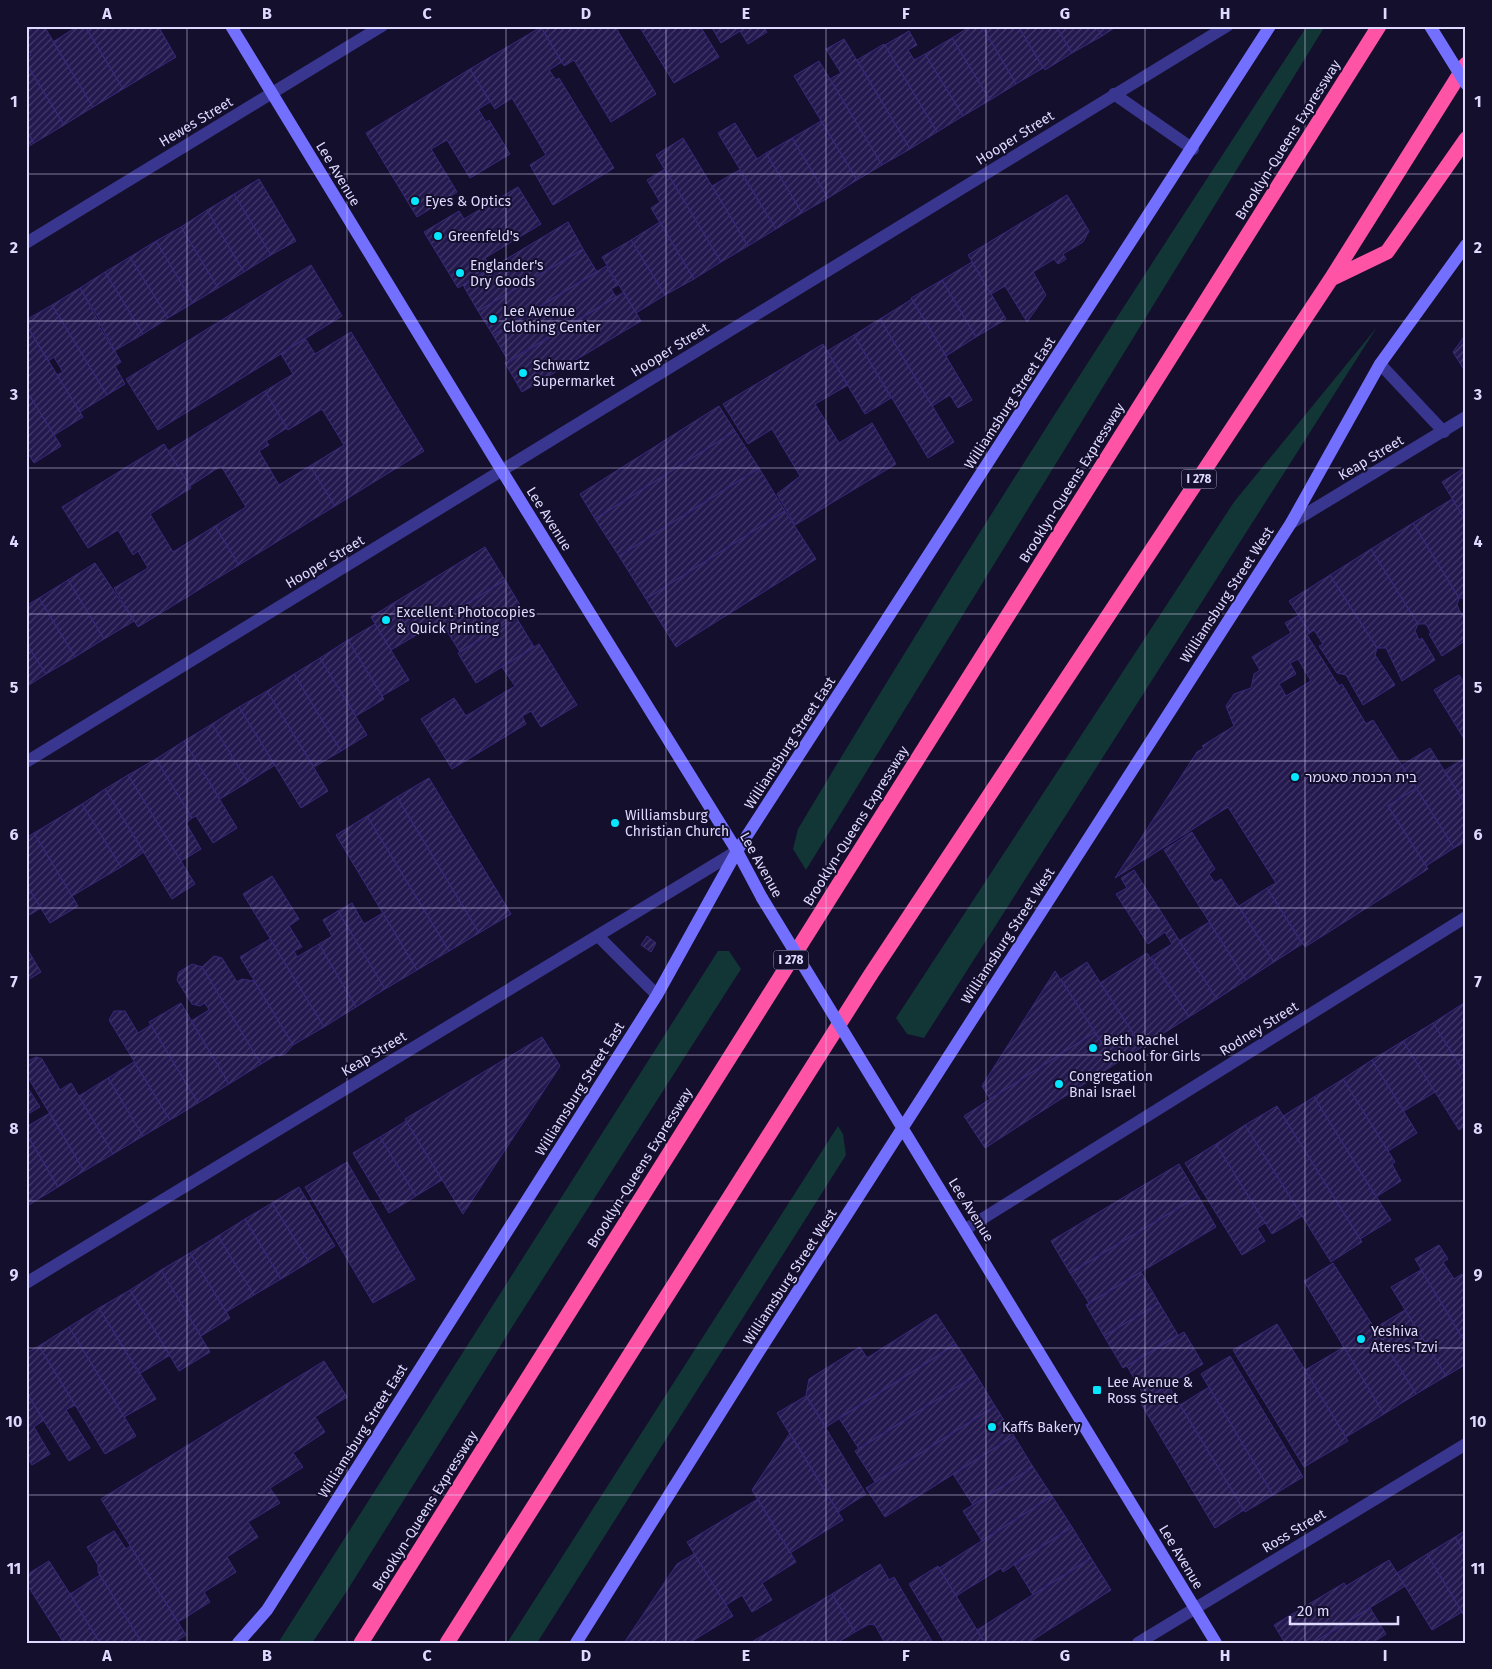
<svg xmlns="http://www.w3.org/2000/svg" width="1492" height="1669" font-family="'Fira Sans','Noto Sans Hebrew',sans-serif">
<defs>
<pattern id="building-hatch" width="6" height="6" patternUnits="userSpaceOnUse" patternTransform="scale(1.25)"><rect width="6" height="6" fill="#24194e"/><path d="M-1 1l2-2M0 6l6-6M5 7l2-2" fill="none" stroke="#433a69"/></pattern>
</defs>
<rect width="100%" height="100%" fill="#140f2c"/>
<path fill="#113635" d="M1307 26H1325L806 870 793 849 798 829C960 557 1133 291 1307 26Z
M1377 327 924 1038 907 1034 896 1018 1234 502Z
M718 951H729L741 969 514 1324 345 1594 312 1643H278Z
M838 1126 843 1134 846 1155 537 1643H507Z"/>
<path fill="url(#building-hatch)" stroke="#39297c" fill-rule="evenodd" d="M32 26H44L93 107 64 125 26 63V58L31 55 26 47V30Z
M78 26H85L123 89 93 107 53 42Z
M85 26H158L176 57 123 89Z
M619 26 616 28 656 94 611 122 574 60 564 66 541 27Z
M639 26H700L719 57 674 83Z
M711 26H763L767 32 748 44 740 31 721 43Z
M971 26H982L1016 84 990 100 952 38Z
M982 26H1018L1043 68 1016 84Z
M1018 26H1056L1072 53 1045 70Z
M1056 26H1096L1102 36 1072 53Z
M1096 26H1117L1102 36Z
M541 27 562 62 549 70 556 80 559 78 614 168 553 205 530 165 546 155 512 98 495 109 470 69Z
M909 31 917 45 908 50 914 60 925 54 963 116 937 132 885 45Z
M952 38 990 100 963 116 925 54Z
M844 39 910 149 882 165 830 79 841 73 826 49Z
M884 44 937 132 910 149 857 60Z
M819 61 882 165 857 180 794 76Z
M26 63 64 125 34 143 26 130Z
M470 69 490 102 478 109 486 122 489 120 510 154 470 178 447 140 431 149 457 192 417 217 366 133Z
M821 121 857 180 828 198 792 138Z
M735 123 757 159 766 153 802 213 776 229 718 133Z
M26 130 34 143 26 148Z
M683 138 748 246 721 262 656 155Z
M792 138 828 198 802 213 766 153Z
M665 169 721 262 694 279 651 208 660 202 647 180Z
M739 170 776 229 748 246 712 186Z
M259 179 296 241 271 255 234 194Z
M518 187 541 224 485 258 491 268 458 288 424 232 459 211 464 219Z
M234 194 271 255 244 272 207 210Z
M1067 195 1089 231 1083 242 1063 254 1066 259 1058 264 1054 259 1033 272 1046 295 1027 322 1005 286 991 294 968 255Z
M207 210 244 272 218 288 181 227Z
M568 222 583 249 478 311 463 285Z
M660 222 694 279 665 295 631 240Z
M181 227 218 288 193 303 156 241Z
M631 240 665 295 636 313 602 257Z
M156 241 193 303 168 318 130 257Z
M583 249 597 272 493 335 478 311Z
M130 257 168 318 143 334 105 272Z
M972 262 1006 319 976 337 942 280Z
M311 265 342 316 158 430 126 379Z
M606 266 618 285 611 289 616 297 509 362 493 335Z
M105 272 143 334 114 351 99 326 100 320 80 288Z
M942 280 976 337 946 356 911 298Z
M80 288 121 362 115 366 125 384 107 395 52 305Z
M624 292 641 321 522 392 505 363Z
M912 299 972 400 958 408 950 395 932 406 880 319Z
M52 305 107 395 80 412 57 375 63 372 54 357 48 361 26 324V320Z
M880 319 954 442 928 458 854 335Z
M29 329 83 417 54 435 26 390V330Z
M351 332 424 451 335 506 310 466 344 445 322 409 288 430 265 391 293 374 281 354 305 338 315 354Z
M1466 334V366L1463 368 1453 352Z
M854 335 891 398 865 414 827 351Z
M823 344 848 385 815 404 839 443 872 423 896 464 795 525 777 494 800 476 772 429 748 444 723 404Z
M26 390 61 446 34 463 26 450Z
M265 391 287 428 266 441 269 445 259 451 279 485 310 466 335 506 239 565 215 526 246 507 221 466 190 486 168 451Z
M719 406 735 431 595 519 580 494Z
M735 431 759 468 619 556 595 519Z
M164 444 191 488 150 514 173 552 215 526 239 565 138 627 114 588 148 568 138 551 133 555 118 530 88 548 62 507Z
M1466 467V521L1442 482Z
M759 468 785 511 646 599 619 556Z
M1452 499 1466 521V598H1459L1413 523Z
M785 511 816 559 676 647 646 599Z
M1413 523 1459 598 1457 605 1461 614 1463 613 1466 617V640L1442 656 1429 634 1431 633 1426 624H1418L1371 549Z
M485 547 505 580 413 637 392 604Z
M1371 549 1418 624 1415 631 1419 640 1422 638 1435 660 1402 681 1386 648H1377L1330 575Z
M95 563 134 621 104 639 68 580Z
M1330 575 1377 648 1375 655 1395 685 1363 705 1346 675 1337 673 1319 646 1323 644 1314 630 1310 633 1289 601Z
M68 580 104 639 75 657 39 598Z
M505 580 524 612 460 652 440 620Z
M39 598 75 657 46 674 26 643V606Z
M392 604 413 637 391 650 371 617Z
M1299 615 1310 633 1307 635 1339 686 1342 684 1366 724 1373 720 1416 788 1388 806 1428 869 1305 947 1267 888 1276 883 1228 807 1115 878 1197 752 1204 748 1202 746 1234 726 1226 706 1234 694 1251 688 1254 674 1260 670 1252 657 1291 633 1285 623ZM1298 659 1311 681 1286 696 1279 684 1296 674 1290 663Z
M516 617 534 647 476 683 458 653Z
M375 624 409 680 382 696 348 640Z
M348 640 384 699 356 716 320 658Z
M26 643 46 674 26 687Z
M539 644 577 705 541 727 531 711 522 716 526 724 452 769 421 719 454 698 466 716 515 686 502 667Z
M320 658 367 735 341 751 294 674Z
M294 674 341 751 314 767 267 691Z
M1459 675 1466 685V742L1434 690Z
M267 691 328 791 301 808 239 707Z
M239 707 275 765 248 782 212 724Z
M212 724 248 782 220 799 184 741Z
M184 741 237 828 213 843 196 816 192 818 156 759Z
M1430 748 1466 805V841L1454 848 1402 765Z
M1466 757V805L1444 771Z
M156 759 192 818 186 823 201 849 181 861 128 775Z
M128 775 195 884 172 899 105 789Z
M429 778 511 914 479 933 397 797Z
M1416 788 1454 848 1426 866 1388 806Z
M105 789 144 852 121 867 82 804Z
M397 797 479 933 449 951 367 816Z
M82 804 121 867 72 896 34 833Z
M367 816 449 951 417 970 336 835Z
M1192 832 1215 869 1209 874 1215 883 1221 879 1274 962 1246 980 1164 850Z
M34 833 78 906 50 923 26 884V838Z
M1134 870 1217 999 1189 1017 1151 957 1172 944 1165 932 1148 944 1116 894 1127 888 1121 878Z
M272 876 299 919 289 926 302 947 294 951 297 957 319 944 356 1007 324 1027 243 894Z
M26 884 41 908 26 917Z
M1267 888 1302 944 1274 962 1239 906Z
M352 903 364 924 383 913 417 970 385 989 338 911Z
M338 911 385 989 356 1007 319 944 332 936 323 920Z
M1209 922 1246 980 1217 999 1179 941Z
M647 936 656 943 651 952 641 945Z
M270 939 324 1027 293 1045 240 957Z
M26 947 41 972 26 981Z
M1147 953 1189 1017 1142 1047 1100 983Z
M214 956 222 958 237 982 242 979 254 981 293 1045 286 1053 280 1056 276 1055 261 1064 202 967Z
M1087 962 1142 1047 1115 1064 1061 979Z
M192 964 202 967 261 1064 229 1084 191 1021 209 1010 205 1003 200 1006 192 1004 177 980 179 972Z
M1055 971 1095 1032 990 1099 982 1086Z
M181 1003 229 1084 198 1103 149 1022Z
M1464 1003 1466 1005 1464 1072 1433 1023Z
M114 1011H125L138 1033 151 1025 198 1103 170 1120 109 1020Z
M1433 1023 1466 1075V1131L1463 1127 1459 1130 1403 1041Z
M1095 1032 1115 1064 985 1148 964 1116Z
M542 1037 560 1066 463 1214 405 1119Z
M1403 1041 1435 1092 1404 1111 1372 1060Z
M36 1057 42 1059 60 1090 71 1083 113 1154 84 1171 26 1074V1062Z
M1372 1060 1417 1133 1388 1151 1343 1079Z
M134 1062 170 1120 143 1136 108 1078Z
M108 1078 143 1136 113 1154 79 1096Z
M1343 1079 1395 1162 1392 1164 1401 1181 1376 1197 1314 1097Z
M26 1085 40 1107 26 1115Z
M1314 1097 1391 1220 1360 1239 1283 1116Z
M1277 1106 1362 1242 1331 1262 1245 1125Z
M50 1113 84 1171 58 1187 26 1133V1127Z
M406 1121 442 1180 416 1196 380 1137Z
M1245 1125 1302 1216 1272 1234 1216 1144Z
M26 1133 58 1187 27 1206 26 1204Z
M380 1137 416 1196 389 1213 353 1153Z
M1216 1144 1265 1223 1257 1228 1265 1241 1242 1255 1185 1163Z
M347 1162 415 1279 373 1303 305 1187Z
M1179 1164 1198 1196 1070 1273 1051 1241Z
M299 1187 335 1246 309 1262 272 1203Z
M1198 1196 1216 1227 1089 1303 1070 1273Z
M272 1203 309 1262 281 1279 245 1219Z
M245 1219 281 1279 254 1295 218 1236Z
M218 1236 254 1295 226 1312 190 1253Z
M1439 1245 1448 1259 1443 1262 1454 1279 1462 1274 1466 1280V1344L1415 1259Z
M190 1253 230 1318 201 1336 161 1270Z
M1333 1263 1416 1394 1384 1414 1304 1281Z
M161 1270 210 1352 179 1371 130 1290Z
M1421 1270 1466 1344V1364L1446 1376 1391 1287Z
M1141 1272 1159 1303 1104 1336 1086 1305Z
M130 1290 170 1355 139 1374 99 1308Z
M1159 1303 1178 1335 1123 1368 1104 1336Z
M99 1308 156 1399 124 1417 69 1327Z
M1405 1310 1446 1376 1416 1394 1375 1328Z
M936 1314 956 1344 826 1427 806 1395 809 1379 860 1347 867 1358Z
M1277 1324 1348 1441 1304 1467 1233 1350Z
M69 1327 136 1436 105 1454 39 1346Z
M1184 1332 1203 1364 1146 1399 1127 1366Z
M956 1344 976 1375 859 1449 839 1418Z
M39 1346 75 1405 66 1410 90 1448 69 1461 26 1392V1353Z
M1344 1347 1384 1414 1346 1437 1305 1370Z
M1230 1356 1303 1477 1273 1495 1201 1374Z
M324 1361 347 1397 315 1417 325 1432 293 1453 303 1467 270 1488 280 1503 248 1522 258 1537 227 1557 236 1572 204 1592 210 1602 178 1622 101 1499Z
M976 1375 995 1406 875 1482 855 1451Z
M1168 1385 1244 1510 1215 1528 1140 1402Z
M1209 1387 1273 1495 1245 1512 1180 1405Z
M26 1392 44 1420 34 1427 50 1454 32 1465 26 1455Z
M806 1396 866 1494 838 1512 777 1413Z
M995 1406 1014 1436 885 1517 866 1488Z
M790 1433 843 1520 790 1553 752 1490Z
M1014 1436 1033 1467 973 1505 953 1474Z
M1033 1467 1052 1496 982 1541 963 1511Z
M1052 1496 1072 1527 1003 1572 1001 1568 956 1596 939 1568Z
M758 1499 796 1562 762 1583 772 1600 752 1612 742 1595 726 1605 687 1542Z
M1072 1527 1091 1558 1033 1595 1014 1564Z
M1466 1530V1555L1455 1537Z
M114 1531 126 1549 130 1546 186 1635 173 1643H142L98 1572V1565L87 1547Z
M1455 1537 1466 1555V1619L1427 1554Z
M694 1554 733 1616 689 1643H624L677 1564Z
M1427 1554 1462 1612 1432 1630 1397 1573Z
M1091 1558 1111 1590 1028 1643H985L977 1630Z
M1389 1560 1405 1586 1313 1643H1285L1274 1625 1344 1583 1346 1586Z
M49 1561 70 1594 100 1643H64L26 1583V1575Z
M880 1564 889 1580 894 1577 933 1643H885L875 1625 869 1624 855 1632 832 1594Z
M938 1566 939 1568 985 1643H945L909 1584Z
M100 1575 142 1643H100L70 1594Z
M832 1594 855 1632 837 1643H750Z
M1370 1608 1386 1634 1372 1643H1313Z"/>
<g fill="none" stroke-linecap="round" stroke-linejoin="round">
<path stroke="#39368f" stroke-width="12" d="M1114 94 1193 149
M26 243 382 26
M1380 364 1444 432
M1291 523 1466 417
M26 762 1227 26
M598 936 657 995
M966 1229 1466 917
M26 1283 737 851
M1138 1643 1466 1444"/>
<path stroke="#7470ff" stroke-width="12" d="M231 26 502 471 737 851 762 898
M875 1083 1216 1643
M238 1643 267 1610 657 995 737 851 1270 26
M576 1643 758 1353 1291 523 1380 364 1466 245"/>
<path stroke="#ff54a6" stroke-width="15" d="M1331 279 1387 252 1466 139
M361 1643 1379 26
M447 1643 871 974 1331 279 1466 64"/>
<path stroke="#7470ff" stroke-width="12" d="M1430 26 1466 84
M762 898 875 1083"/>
</g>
<path fill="none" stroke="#ded9ff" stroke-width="1" stroke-opacity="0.55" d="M187 26V1643M347 26V1643M506 26V1643M666 26V1643M826 26V1643M986 26V1643M1145 26V1643M1305 26V1643M26 174H1466M26 321H1466M26 468H1466M26 614H1466M26 761H1466M26 908H1466M26 1055H1466M26 1201H1466M26 1348H1466M26 1495H1466"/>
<g fill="#05e6ff" stroke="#140f2c" stroke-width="2">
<circle cx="415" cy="201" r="5"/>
<circle cx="438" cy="236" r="5"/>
<circle cx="460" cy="273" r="5"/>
<circle cx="493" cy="319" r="5"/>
<circle cx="523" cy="373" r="5"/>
<circle cx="386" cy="620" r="5"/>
<circle cx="1295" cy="777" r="5"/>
<circle cx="615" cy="823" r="5"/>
<circle cx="1093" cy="1048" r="5"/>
<circle cx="1059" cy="1084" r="5"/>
<circle cx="1361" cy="1339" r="5"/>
<rect x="1092" y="1385" width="10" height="10" rx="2.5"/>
<circle cx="992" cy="1427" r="5"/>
</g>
<g text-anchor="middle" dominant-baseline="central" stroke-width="4" stroke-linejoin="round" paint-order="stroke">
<g fill="#140f2c" stroke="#a19cc0" stroke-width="1">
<rect x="1181.5" y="469.5" width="35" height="19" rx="4"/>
<rect x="773.5" y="950.5" width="35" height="19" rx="4"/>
</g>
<g font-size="12" font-weight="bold" fill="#ded9ff">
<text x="1199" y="479">I 278</text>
<text x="791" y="960">I 278</text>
</g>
<g font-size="14" fill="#ded9ff" stroke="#140f2c">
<text transform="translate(196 122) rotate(-31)">Hewes Street</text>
<text transform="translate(1015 138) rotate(-32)">Hooper Street</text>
<text transform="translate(1288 140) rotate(-58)">Brooklyn-Queens Expressway</text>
<text transform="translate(338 174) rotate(59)">Lee Avenue</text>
<text transform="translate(670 350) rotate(-32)">Hooper Street</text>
<text transform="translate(1010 403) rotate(-57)">Williamsburg Street East</text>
<text transform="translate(1371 458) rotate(-31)">Keap Street</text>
<text transform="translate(1072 483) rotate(-58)">Brooklyn-Queens Expressway</text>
<text transform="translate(549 519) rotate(58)">Lee Avenue</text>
<text transform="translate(325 562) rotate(-31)">Hooper Street</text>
<text transform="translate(1227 595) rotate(-57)">Williamsburg Street West</text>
<text transform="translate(790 743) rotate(-57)">Williamsburg Street East</text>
<text transform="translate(856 826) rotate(-58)">Brooklyn-Queens Expressway</text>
<text transform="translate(761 865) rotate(61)">Lee Avenue</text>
<text transform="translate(1008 936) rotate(-57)">Williamsburg Street West</text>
<text transform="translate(1259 1029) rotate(-32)">Rodney Street</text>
<text transform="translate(374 1054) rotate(-31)">Keap Street</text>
<text transform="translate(580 1089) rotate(-58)">Williamsburg Street East</text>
<text transform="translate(640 1168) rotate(-58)">Brooklyn-Queens Expressway</text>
<text transform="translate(971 1210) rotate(58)">Lee Avenue</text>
<text transform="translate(790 1277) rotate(-57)">Williamsburg Street West</text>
<text transform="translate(363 1431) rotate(-58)">Williamsburg Street East</text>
<text transform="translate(425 1511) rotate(-58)">Brooklyn-Queens Expressway</text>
<text transform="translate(1294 1531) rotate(-31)">Ross Street</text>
<text transform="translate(1181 1557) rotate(59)">Lee Avenue</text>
</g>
<g font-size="14" fill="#ded9ff" stroke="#140f2c" text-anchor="start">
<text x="425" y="201">Eyes &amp; Optics</text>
<text x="448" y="236">Greenfeld's</text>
<text x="470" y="265">Englander's<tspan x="470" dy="16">Dry Goods</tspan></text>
<text x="503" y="311">Lee Avenue<tspan x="503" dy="16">Clothing Center</tspan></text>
<text x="533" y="365">Schwartz<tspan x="533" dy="16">Supermarket</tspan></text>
<text x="396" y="612">Excellent Photocopies<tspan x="396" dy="16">&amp; Quick Printing</tspan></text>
<text x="1305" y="777">בית הכנסת סאטמר</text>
<text x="625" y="815">Williamsburg<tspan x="625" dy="16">Christian Church</tspan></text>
<text x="1103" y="1040">Beth Rachel<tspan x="1103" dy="16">School for Girls</tspan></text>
<text x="1069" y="1076">Congregation<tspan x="1069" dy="16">Bnai Israel</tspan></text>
<text x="1371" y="1331">Yeshiva<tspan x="1371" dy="16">Ateres Tzvi</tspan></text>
<text x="1107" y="1382">Lee Avenue &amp;<tspan x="1107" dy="16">Ross Street</tspan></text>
<text x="1002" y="1427">Kaffs Bakery</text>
</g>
</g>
<rect width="1492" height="1669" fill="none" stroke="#140f2c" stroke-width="55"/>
<path d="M1290 1616v8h108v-8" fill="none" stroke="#ded9ff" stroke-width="2.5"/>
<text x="1297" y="1616" font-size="15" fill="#ded9ff" stroke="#140f2c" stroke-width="4" paint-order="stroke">20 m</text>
<rect x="28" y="28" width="1436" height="1614" fill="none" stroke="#ded9ff" stroke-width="2"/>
<g font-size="16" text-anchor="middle" font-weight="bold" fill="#ded9ff">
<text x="107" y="19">A</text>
<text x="267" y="19">B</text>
<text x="427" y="19">C</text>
<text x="586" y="19">D</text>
<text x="746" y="19">E</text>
<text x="906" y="19">F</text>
<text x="1065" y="19">G</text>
<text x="1225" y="19">H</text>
<text x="1385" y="19">I</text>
<text x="14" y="107">1</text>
<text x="1478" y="107">1</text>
<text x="14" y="253">2</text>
<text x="1478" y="253">2</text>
<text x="14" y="400">3</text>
<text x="1478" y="400">3</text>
<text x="14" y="547">4</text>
<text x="1478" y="547">4</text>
<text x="14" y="693">5</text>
<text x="1478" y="693">5</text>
<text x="14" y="840">6</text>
<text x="1478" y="840">6</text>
<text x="14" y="987">7</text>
<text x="1478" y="987">7</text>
<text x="14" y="1134">8</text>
<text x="1478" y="1134">8</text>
<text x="14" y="1280">9</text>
<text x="1478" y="1280">9</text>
<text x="14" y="1427">10</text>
<text x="1478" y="1427">10</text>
<text x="14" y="1574">11</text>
<text x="1478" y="1574">11</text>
<text x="107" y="1661">A</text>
<text x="267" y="1661">B</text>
<text x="427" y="1661">C</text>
<text x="586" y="1661">D</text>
<text x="746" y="1661">E</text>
<text x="906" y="1661">F</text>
<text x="1065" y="1661">G</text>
<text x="1225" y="1661">H</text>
<text x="1385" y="1661">I</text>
</g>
</svg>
